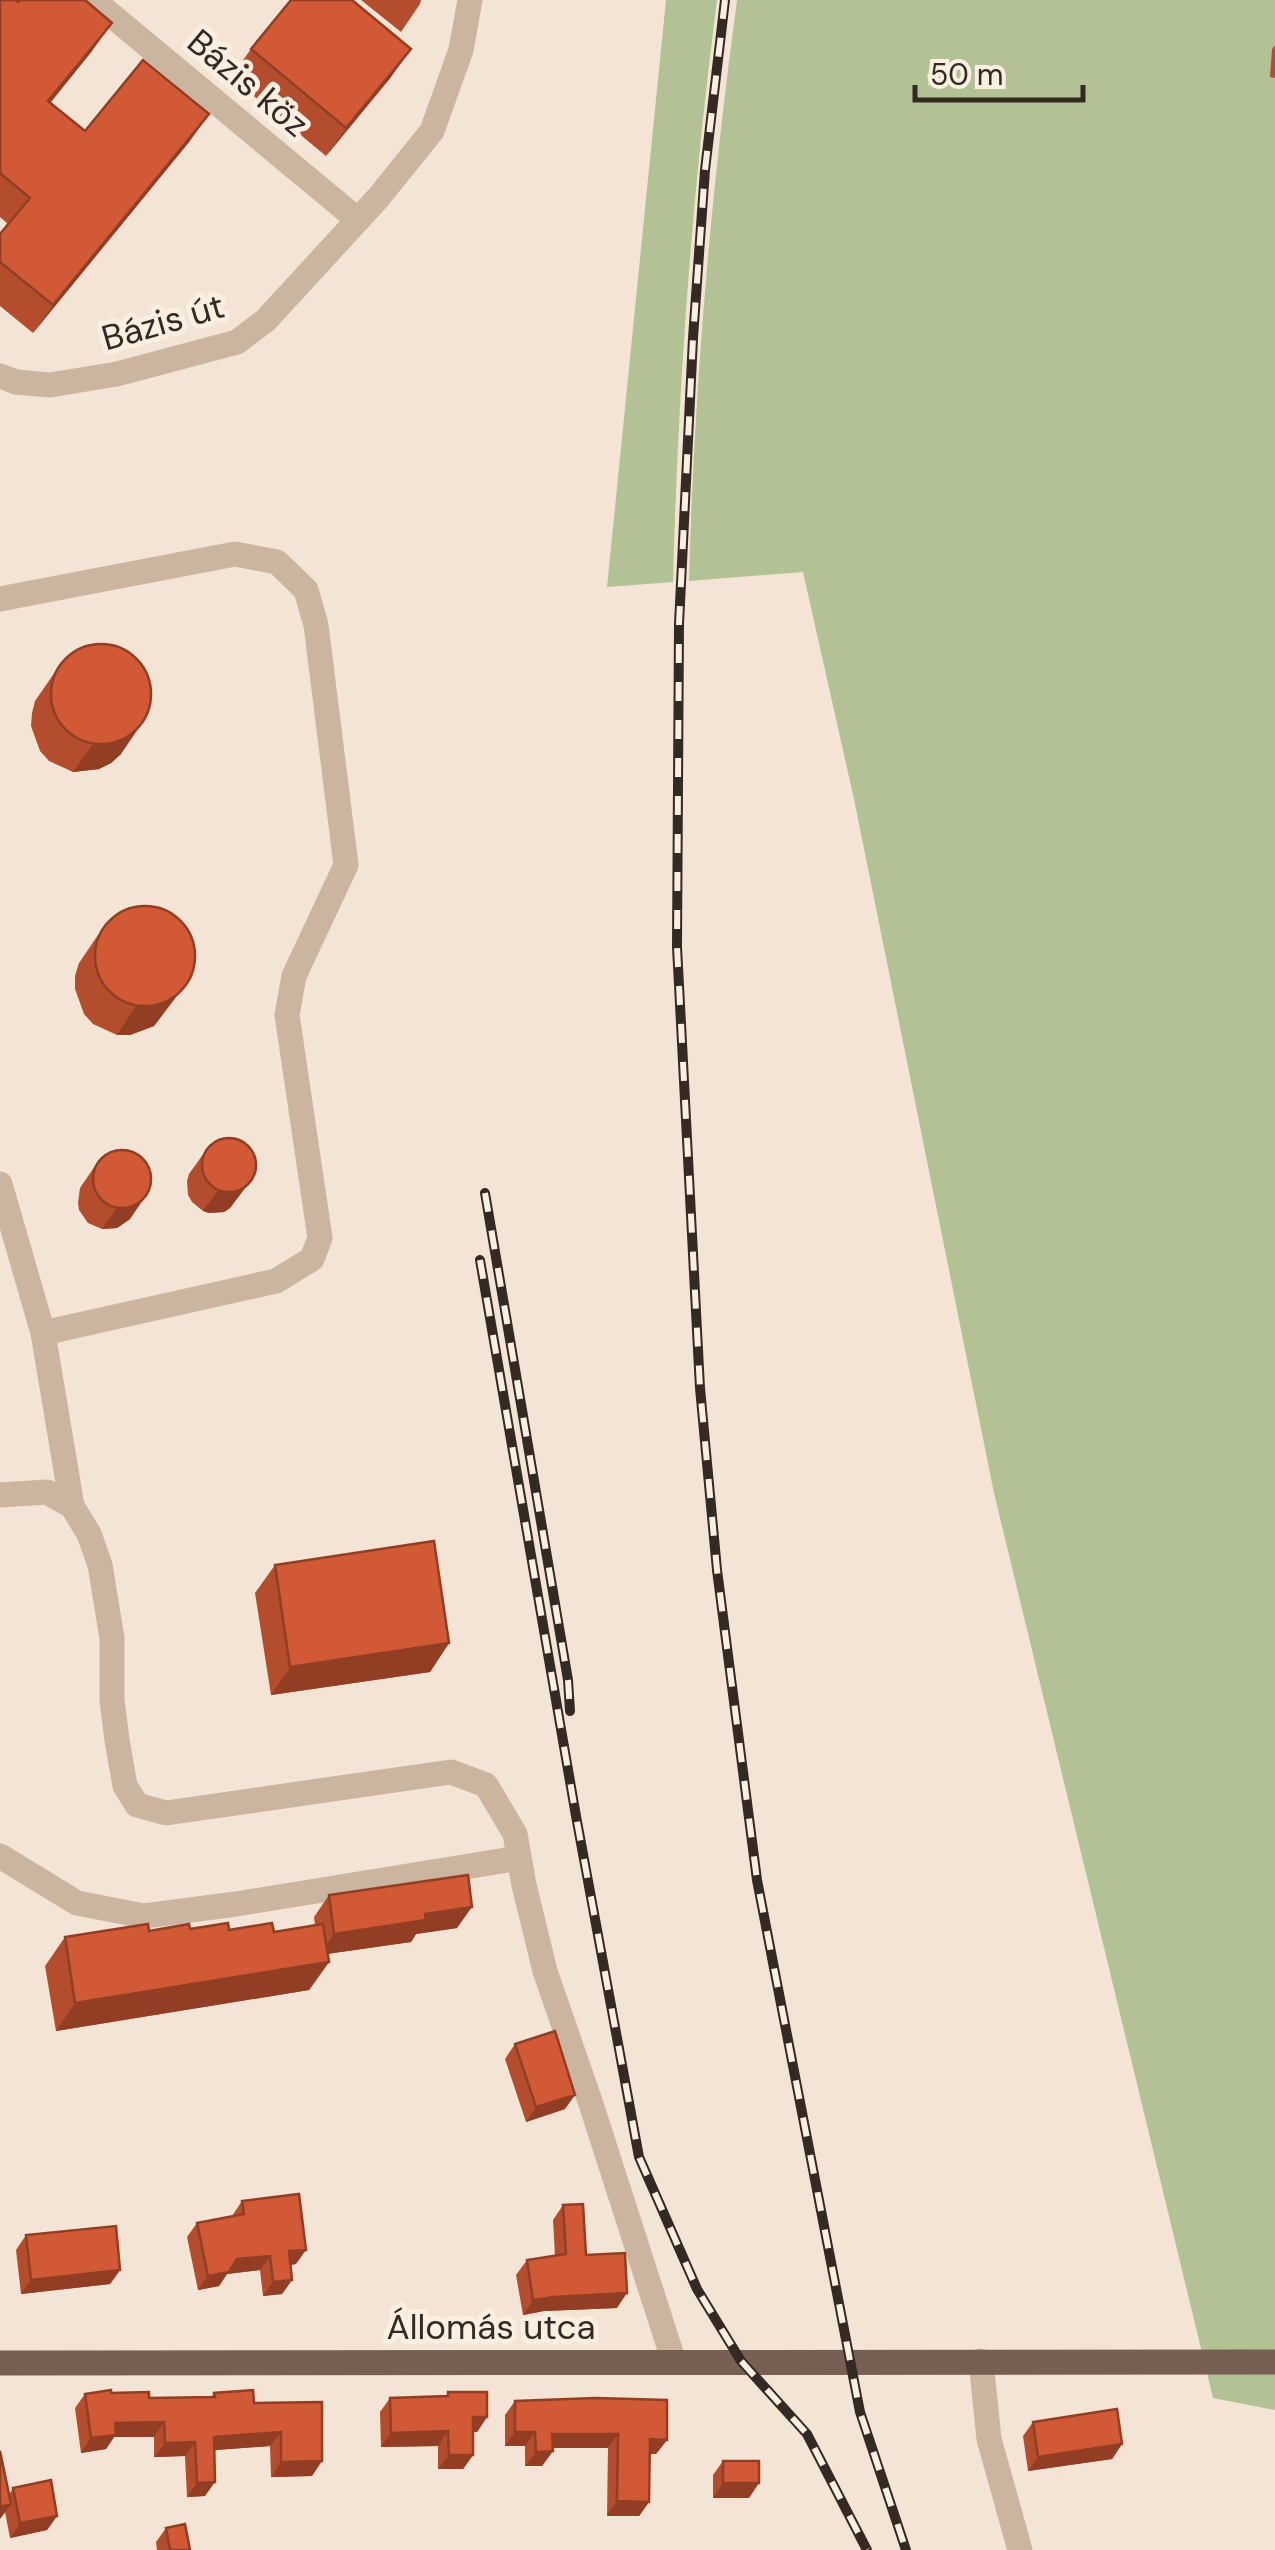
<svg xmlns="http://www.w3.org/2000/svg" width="1275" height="2550" font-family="'DM Sans',sans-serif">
<rect width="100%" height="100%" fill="#f3e4d5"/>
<path fill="#b3c294" d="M666 0H717C692 193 678 387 673 582L607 587Z
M737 0H1275V2410L1213 2398 994 1493 854 799 803 572 689 581C694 387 711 192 737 0Z"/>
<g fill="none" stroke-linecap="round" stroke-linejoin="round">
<path stroke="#cbb4a0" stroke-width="25" d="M93 0 358 220
M0 376 16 382 50 385 117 374 237 342 266 320 378 198 432 131 461 50 470 0
M0 599 235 554 277 562 306 590 316 625 346 865 294 976 287 1015 320 1238 312 1259 276 1281 43 1333 72 1506 89 1534 100 1565 112 1638V1700L117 1740 125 1786 137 1805 166 1813 451 1772 486 1785 515 1834 524 1885 545 1971 591 2104 674 2362
M0 1184 43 1333
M0 1495 47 1492 72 1506
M0 1856 77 1903 144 1916 236 1904 519 1858
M981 2361 989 2439 1020 2550"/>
<path stroke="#785f54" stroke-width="25" d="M0 2363 1275 2362"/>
<g stroke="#352924" stroke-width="10">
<path id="rail" d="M725 0 705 170 693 338 679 624 677 947 700 1388 717 1570 757 1880 860 2412 906 2550
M485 1193 568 1680 570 1711
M480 1260 576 1816 639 2157 697 2289 741 2361 807 2434 867 2550"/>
</g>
<use href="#rail" stroke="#faefe1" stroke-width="6" stroke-dasharray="19" stroke-linecap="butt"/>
</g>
<path fill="#b44d2e" d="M0 0 92 51 50 103 85 131 209 114 189 142 33 333 0 306V234L8 224 0 217Z
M361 0H421L420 4 401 32Z
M1275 45V78L1270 77 1272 49Z
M251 49 391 77 326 156 231 77Z
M55 672 121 754 111 763 99 769 73 772 49 761 40 751 31 726 32 713 35 701Z
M98 935 191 977 154 1026 130 1035H117L93 1024 84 1014 75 989V976L79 963Z
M204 1153 254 1176 230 1208 224 1212 209 1213 203 1211 192 1202 188 1195 187 1181 189 1174Z
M99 1160 130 1219 117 1228 102 1229 88 1223 79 1210 78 1203 80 1188Z
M275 1565 449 1643 430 1672 271 1695 255 1593Z
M329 1895 457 1928 416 1934 411 1942 327 1954 329 1962 309 1990 56 2031 45 1966 65 1937 190 1929 274 1932 315 1925 314 1917Z
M515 2044 565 2109 526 2122 505 2059Z
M242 2201 296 2264 291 2265 292 2280 282 2294 263 2296 260 2270 227 2274 219 2286 198 2290 187 2237 197 2223 232 2216Z
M563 2205 586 2255 617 2308 544 2311 523 2315 516 2275 527 2260 555 2256 553 2220Z
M26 2235 120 2270 110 2284 21 2294 16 2250Z
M448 2392 487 2417 477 2432H473V2455L463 2469H438V2446L381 2447 380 2412 390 2398 446 2396Z
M111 2393 149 2398 211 2397 214 2393 254 2403 322 2402 312 2476 271 2477 270 2446 214 2450 205 2496 187 2497 185 2456 154 2457V2437H114L106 2449 81 2453 75 2408 85 2394Z
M515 2401 667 2440 656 2454H649V2502L639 2516H607L608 2448H553V2451L542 2466H525V2446H505V2415Z
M1033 2422 1122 2444 1112 2459 1028 2471 1023 2436Z
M723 2461 749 2498H713V2475Z
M13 2488 57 2516 47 2530 10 2538 5 2512 0 2519 9 2495Z
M166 2528 190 2550H157L156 2542Z"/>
<path fill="#923e25" d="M112 23 92 51 29 129 48 101Z
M411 49 391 77 326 156 346 128Z
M209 114 189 142 33 333 53 305Z
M140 726 121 754 111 763 99 769 73 772 93 744Z
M191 977 154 1026 130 1035H117L136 1006Z
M254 1176 230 1208 224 1212 209 1213 203 1211 218 1190Z
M145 1197 130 1219 117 1228 102 1229 117 1208Z
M449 1643 430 1672 271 1695 290 1667Z
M472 1907 457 1928 416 1934 411 1942 319 1955 334 1934 425 1914Z
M329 1962 309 1990 56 2031 75 2003Z
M575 2095 565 2109 526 2122 536 2107Z
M306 2250 296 2264 279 2266 289 2251Z
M270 2256 260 2270 227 2274 219 2286 198 2290 208 2276 237 2259Z
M120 2270 110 2284 21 2294 31 2280Z
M292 2280 282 2294 263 2296 273 2282Z
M627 2293 617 2308 544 2311 523 2315 533 2300 554 2297Z
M473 2417H487L477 2432H463Z
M164 2422 154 2437H114L106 2449 81 2453 91 2438 115 2423Z
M448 2431 438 2446 381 2447 391 2433Z
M281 2432 270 2446 204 2451 214 2437Z
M515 2432H535L525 2446H505Z
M552 2434H618L608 2448H542Z
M650 2439 667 2440 656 2454H640Z
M195 2442 185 2456 154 2457 165 2443Z
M1122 2444 1112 2459 1028 2471 1038 2457Z
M553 2451 542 2466H525L536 2452Z
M449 2455H473L463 2469H438Z
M322 2461 312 2476 271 2477 281 2462Z
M215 2482 205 2496 187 2497 197 2483Z
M723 2483H759L749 2498H713Z
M617 2501 649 2502 639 2516H607Z
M11 2504 0 2519V2507Z
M57 2516 47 2530 10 2538 20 2523Z"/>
<path fill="#d15935" stroke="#923e25" stroke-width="2.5" d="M0 0H15L18 2 20 0H85L112 23 48 101 85 131 143 60 209 114 53 305 0 262V234L30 198 0 173Z
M291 0H352L411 49 346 128 251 49Z
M51 694a50 50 0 1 1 100 0a50 50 0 1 1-100 0Z
M95 956a50 50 0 1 1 100 0a50 50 0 1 1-100 0Z
M202 1165a27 27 0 1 1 54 0a27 27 0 1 1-54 0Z
M93 1179a29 29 0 1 1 58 0a29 29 0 1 1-58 0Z
M434 1541 449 1643 290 1667 275 1565Z
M468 1875 472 1907 425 1914 426 1920 334 1934 329 1895Z
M228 1923 229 1930 272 1923 274 1932 323 1924 329 1962 75 2003 65 1937 148 1924 149 1931 189 1924 190 1929Z
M555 2031 575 2095 536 2107 515 2044Z
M299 2194 306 2250 289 2251 292 2280 273 2282 270 2256 237 2259 229 2272 208 2276 197 2223 244 2214 242 2201Z
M583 2204 586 2255 625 2253 627 2293 554 2297 533 2300 527 2260 566 2254 563 2205Z
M116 2226 120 2270 31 2280 26 2235Z
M111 2390V2393L149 2392V2398L215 2397 214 2393 253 2390 254 2403 322 2402V2461L281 2462V2432L214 2437 215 2482 197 2483 195 2442 165 2443 164 2422 115 2423 116 2435 91 2438 85 2394Z
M448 2392H487V2417H473V2455H449L448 2431 391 2433 390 2398 448 2396Z
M596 2398 667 2400V2440L650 2439 649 2502 617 2501 618 2434H552L553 2451 536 2452 535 2432H515V2401Z
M1117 2409 1122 2444 1038 2457 1033 2422Z
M0 2451 11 2504 0 2507Z
M723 2461H759V2483H723Z
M51 2480 57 2516 20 2523 13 2488Z
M185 2524 190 2550H170L166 2528Z"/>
<g text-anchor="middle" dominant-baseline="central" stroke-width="10" stroke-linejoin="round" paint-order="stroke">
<g font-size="35" fill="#352924" stroke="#faefe1">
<text transform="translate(248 83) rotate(40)">Bázis köz</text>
<text transform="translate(163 322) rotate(-16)">Bázis út</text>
<text x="491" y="2327">Állomás utca</text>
</g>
</g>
<path d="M915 85v15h168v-15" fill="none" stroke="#352924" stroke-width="5"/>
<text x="930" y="85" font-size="30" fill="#352924" stroke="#faefe1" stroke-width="8" paint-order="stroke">50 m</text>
</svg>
